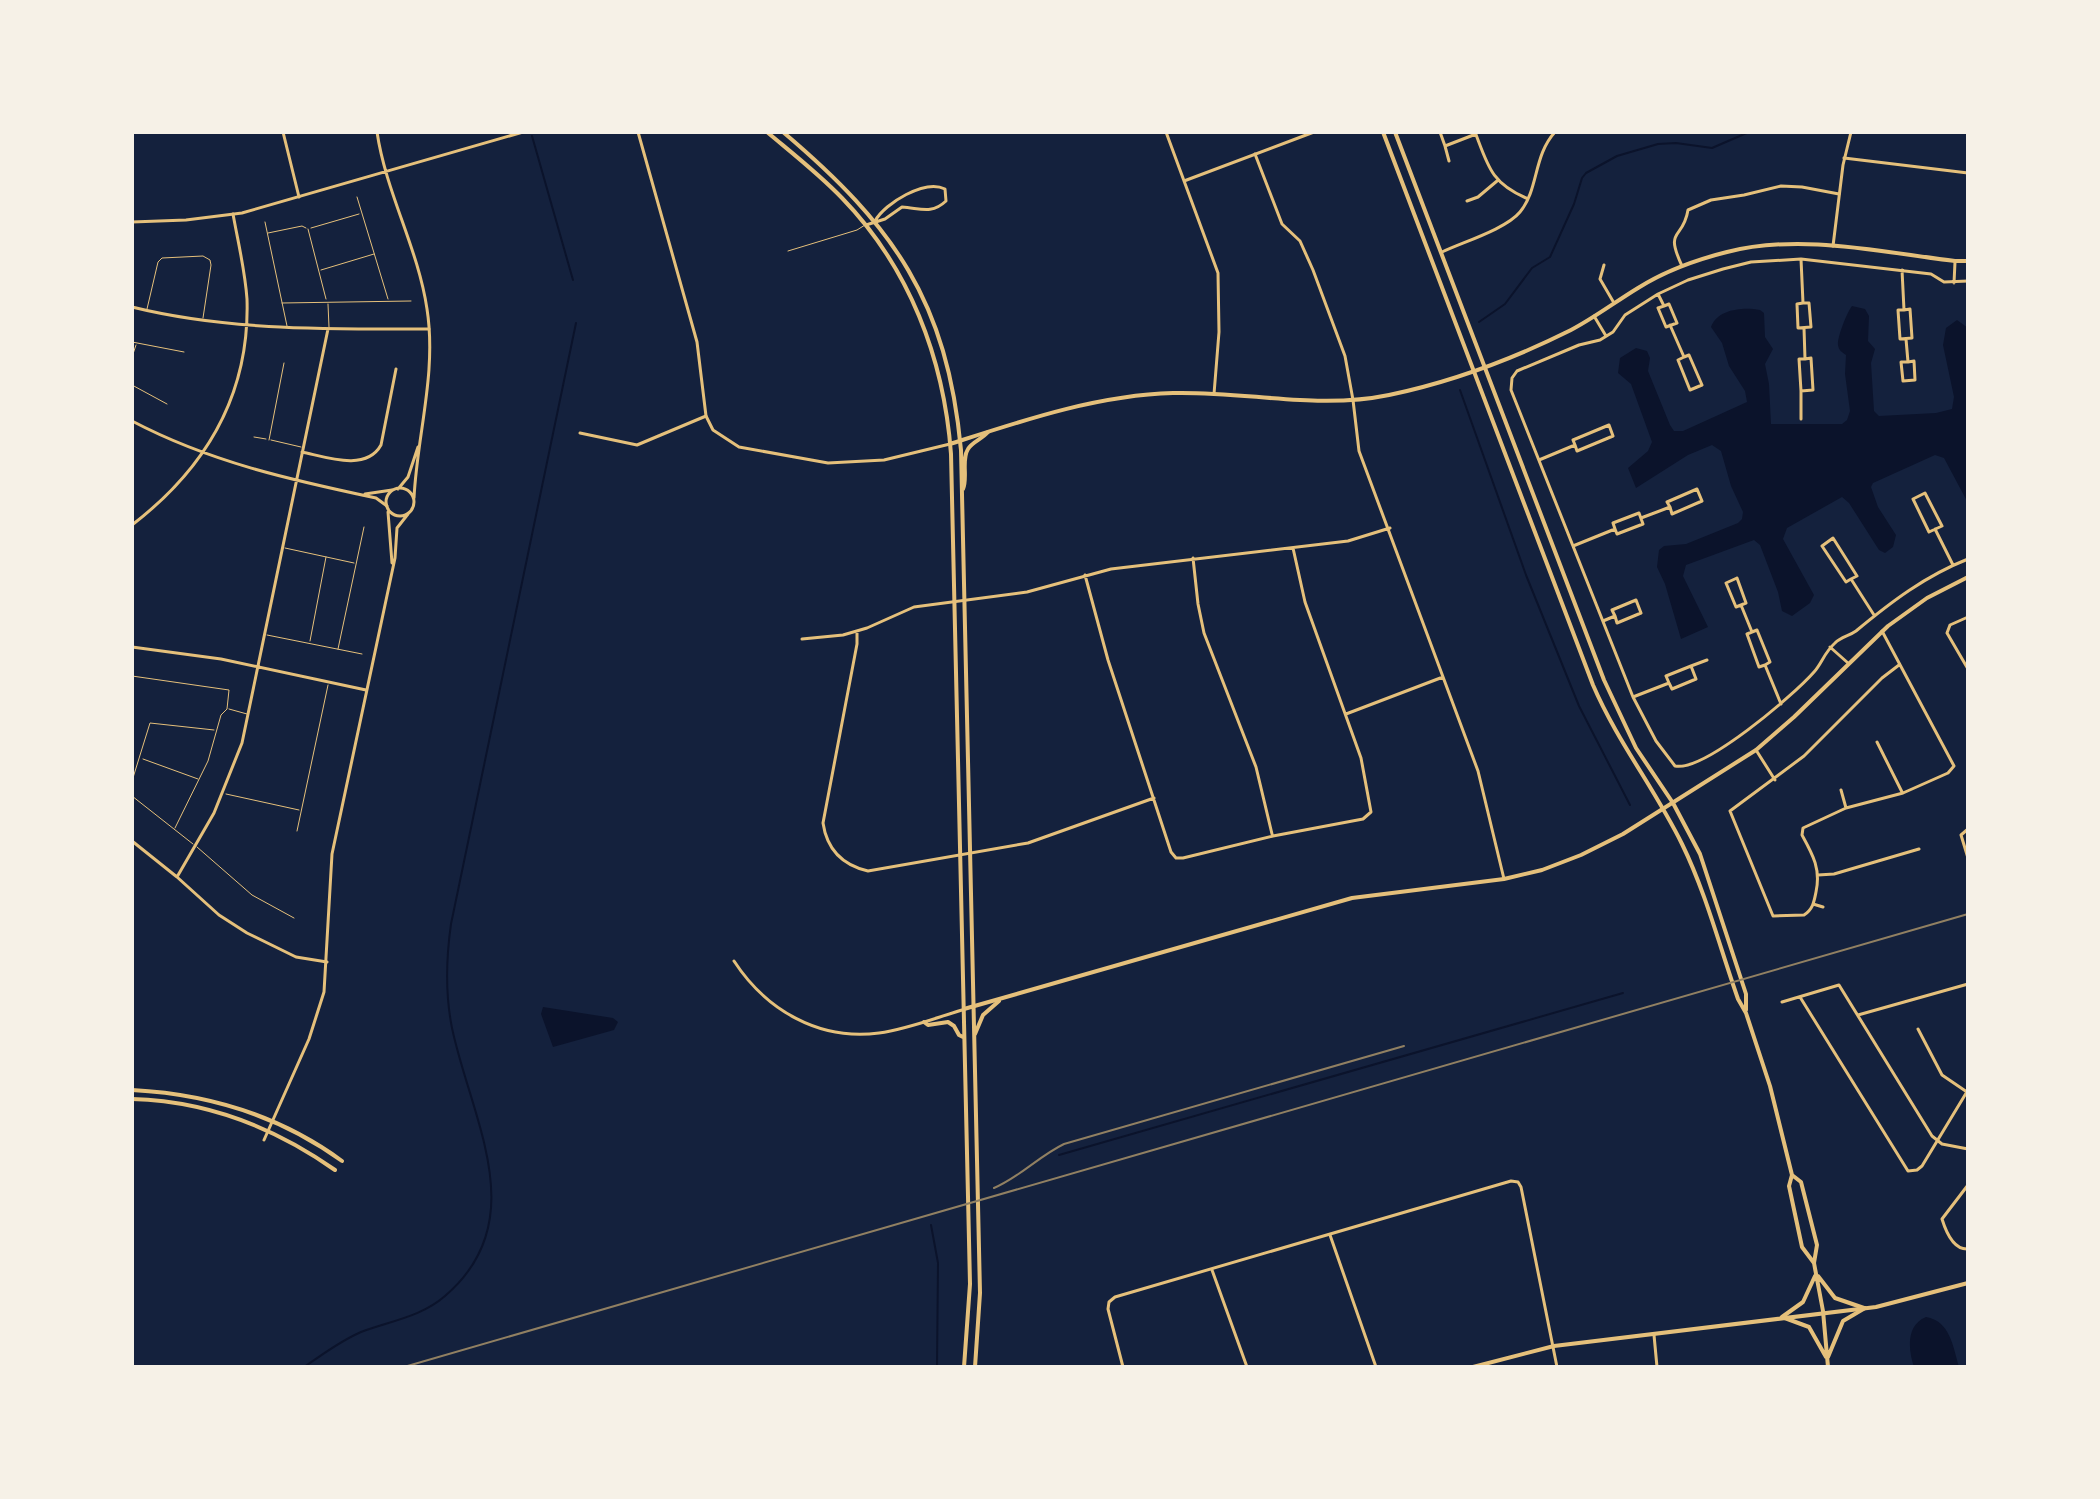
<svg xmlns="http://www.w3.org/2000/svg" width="2100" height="1499" font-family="Karla,sans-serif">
<rect width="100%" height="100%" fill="#14213d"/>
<path fill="#0b132b" d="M1852 306 1865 309 1869 316 1868 341 1875 349 1871 363 1874 411 1879 416 1936 413 1952 409 1954 397 1943 345 1946 328 1957 320 1968 328V503L1944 458 1935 455 1873 483 1871 487 1878 507 1896 535 1893 547 1885 553 1879 550 1849 503 1842 497 1787 528 1783 539 1814 595 1810 603 1792 616 1782 611 1778 592 1760 545 1754 540 1686 565 1683 576 1708 627 1681 639 1665 584 1657 567 1659 550 1664 546 1686 544 1738 523 1742 519 1743 512 1731 486 1721 451 1712 445 1688 455 1636 488 1628 468 1648 451 1652 442 1631 384 1618 373 1620 358 1636 348 1647 351 1650 358 1648 371 1670 425 1674 431H1683L1747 402 1745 391 1729 366 1722 343 1711 327C1718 309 1743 307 1760 310L1764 313 1765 337 1773 349 1765 364 1769 384 1771 424H1842L1847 420 1850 411 1845 374 1846 355C1842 352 1839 351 1838 345 1837 338 1847 312 1852 306Z
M543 1007 613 1018 618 1022 614 1030 553 1047 541 1014Z
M1926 1317C1950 1321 1953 1346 1959 1367H1914C1908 1349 1906 1325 1926 1317Z"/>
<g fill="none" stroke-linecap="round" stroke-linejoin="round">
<path stroke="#0b132b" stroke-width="2" d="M532 136 573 280
M1479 322 1505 304 1532 268 1550 257 1574 204 1582 178 1586 173 1617 156 1658 144 1676 143 1712 148 1749 132
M1460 390 1526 575 1579 706 1630 805
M1059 1155 1623 993
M931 1225 938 1263 937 1367
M304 1367C322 1355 340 1341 361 1332 390 1321 421 1317 445 1296 534 1220 471 1119 452 1028 445 993 446 959 451 924L576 323"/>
<path stroke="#e5c07b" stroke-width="1" d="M357 197 388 299
M265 222 287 326
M311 228 359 214
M308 229 326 299
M268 233 302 226 306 228
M788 251 857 230 865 225
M321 270 374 254
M282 303 411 301
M328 304 329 327
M147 309 158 262 162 258 203 256 210 260 211 265 203 318
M132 342 184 352
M132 357 136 345
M132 385 167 404
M254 437 266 439
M269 440 284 363
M271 440 301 447
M285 548 354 563
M267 635 362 654
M310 641 326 557
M338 649 364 527
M132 676 229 690 227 709 221 715 208 761 175 828
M229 709 247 714
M143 759 198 779
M132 781 150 723 214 730
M226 794 299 810
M132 796 193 844
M297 831 328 685
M197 847 252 895 294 918"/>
<path stroke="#e5c07b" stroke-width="3" d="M283 132 299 197
M1440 132 1445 146 1476 134
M1475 132C1488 166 1491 183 1526 198
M1445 146 1449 161
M1255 154 1282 224 1300 241 1313 270 1345 356 1353 400
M1844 158 1968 173
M1467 201 1478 197 1497 181
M1442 252C1463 242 1506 229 1520 212 1539 189 1533 156 1555 132
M1801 259 1803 303 1797 304 1798 328 1811 327 1809 303H1803
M1604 265 1600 279 1614 303
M1682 266C1664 227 1683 241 1688 210L1711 200 1744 195 1781 186 1802 187 1839 194
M1902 270 1904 310H1898L1900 339 1912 338 1910 309 1904 310
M1968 281 1944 282 1931 274 1801 259 1751 262 1723 269 1688 280 1658 294 1625 315 1613 332 1600 340 1579 345 1517 371 1512 378 1511 390 1633 697 1656 741 1675 766C1704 772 1794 695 1814 672 1822 663 1824 653 1835 643 1841 637 1849 636 1856 631 1891 602 1925 576 1968 559
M1954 283 1955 262
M1658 294 1664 306 1669 304 1677 323 1666 327 1658 308 1664 306
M132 307C229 331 329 329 429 329
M1594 316 1606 336
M1670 325 1684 357 1678 360 1690 390 1702 385 1689 355 1684 357
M1804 328 1805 359H1799L1801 391 1813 390 1811 358 1805 359
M1906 339 1908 362H1901L1903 381 1915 380 1914 361 1908 362
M1801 391V419
M132 421C210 462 291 480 376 498L387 506
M580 433 637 445 706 416
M302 452C326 457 366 472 381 445L396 369
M1539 460 1575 445 1577 451 1613 436 1609 425 1573 440 1575 445
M1925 493 1942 526 1929 532 1913 499Z
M365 494 392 490
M1641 518 1670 507 1672 514 1702 501 1697 489 1667 502 1670 507
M132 525C206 468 250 394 247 299 245 270 238 242 233 214
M1935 529 1953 565
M1573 546 1615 529 1617 534 1643 524 1639 513 1613 523 1615 529
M1851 579 1857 576 1833 538 1822 546 1846 582 1851 579 1874 615
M1741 605 1746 603 1737 578 1726 583 1736 607 1741 605 1752 632 1757 630 1770 662 1765 665 1781 704
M1968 617 1950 625 1947 633 1968 669
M1603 621 1615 616 1617 623 1641 613 1636 600 1612 610 1615 616
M1882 631 1954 766 1948 773 1903 793 1846 808 1803 828 1802 835C1813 855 1821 869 1816 892 1814 902 1813 909 1804 915L1773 916 1730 811 1804 756 1882 678 1899 665
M1752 632 1747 634 1759 667 1765 665
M132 647 221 659 366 690
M1830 647 1848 663
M1691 666 1707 660
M1633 697 1669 683 1672 689 1696 679 1691 666 1666 676 1669 683
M1877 742 1902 792
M1756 750 1775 780
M1841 790 1846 808
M1968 829 1961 835 1968 858
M132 841 177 877 219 915 247 933 296 957 327 962
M1818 875 1834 874 1919 849
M177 877 214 813 242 743 328 329
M1813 904 1823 907
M1800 997 1908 1171 1917 1170 1922 1166 1968 1090
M1782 1002 1839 985 1932 1136 1942 1144 1968 1149
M1858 1015 1968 984
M1918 1029 1942 1075 1967 1092
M1968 1185 1942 1219C1946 1232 1953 1250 1968 1249
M1654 1335 1657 1367
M1123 1367 1108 1309 1109 1302 1115 1297 1511 1181 1518 1182 1521 1187 1557 1367"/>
<path stroke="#e5c07b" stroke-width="3" d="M377 132C386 193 418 248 427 309 437 373 417 435 414 498
M638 132 697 342 706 416 713 430 739 447 828 463 884 460 950 444
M1166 132 1218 273 1219 332 1214 394
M1184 181 1314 132
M132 222 186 220 242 213 523 132
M866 225 885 219 902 207C920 208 931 215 946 201L945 189C925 179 885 203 875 221
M1833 246 1843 165 1851 132
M1353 400 1359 451 1478 771 1504 879
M386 502a14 14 0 1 1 28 0a14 14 0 1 1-28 0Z
M398 489 408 477 418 447
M388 512 392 563
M1193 558 1198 604 1204 633 1256 767 1272 834
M1085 575 1108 660 1171 852 1176 858H1183L1273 836 1363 819 1371 812 1361 758 1305 602 1293 548
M857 631V644L823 823C827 850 842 865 868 871L1028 843 1154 798
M802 639 843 635 867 628 914 607 1027 592 1111 569 1348 541 1390 528
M1346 714 1443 677
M734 961C766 1010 819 1041 879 1033 908 1029 935 1018 962 1010
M264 1140 309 1039 324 992 332 854 395 558 397 528 408 514
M1330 1235 1376 1367
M1212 1270 1247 1367"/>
<path stroke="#e5c07b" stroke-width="4" d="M950 444C1021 421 1097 395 1173 393 1246 391 1317 410 1389 395 1451 382 1515 358 1571 330 1594 318 1615 302 1638 288 1665 271 1695 260 1727 252 1800 233 1881 252 1955 261H1968
M964 1009 1352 898 1504 879 1542 870 1581 855 1623 834 1756 750 1794 717 1888 626 1927 598 1968 577
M132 1090C209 1094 279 1115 342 1161
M132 1099C207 1101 274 1127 335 1170
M1473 1367 1554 1346 1876 1307 1968 1283"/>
<path stroke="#e5c07b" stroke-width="4" d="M767 132C792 153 819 174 842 198 909 267 944 358 951 454L970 1284 964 1367
M783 132C894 226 947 301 961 450L980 1293 975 1367
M1383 132 1593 685C1617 741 1655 789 1682 844 1706 893 1720 948 1738 999L1746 1013 1770 1086 1792 1175 1789 1186 1802 1247 1814 1263
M1395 132 1604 680 1636 748 1673 803 1700 854 1746 994V1010
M963 489C968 477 961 460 968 449 972 442 982 439 988 432
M924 1022 928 1025 948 1022 954 1026 959 1035 963 1037
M975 1034 983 1015 999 1001
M1792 1175 1801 1182 1817 1245 1814 1263 1823 1311 1828 1367
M1818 1276 1835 1298 1864 1308
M1782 1317 1809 1327 1826 1357
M1782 1317 1803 1302 1815 1276
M1828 1357 1843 1321 1865 1308"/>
<path stroke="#918062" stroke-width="2" d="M994 1188C1020 1177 1039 1156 1064 1144L1404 1046
M404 1367 1968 914"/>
</g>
<rect width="2100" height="1499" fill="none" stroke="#f6f1e7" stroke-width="268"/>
</svg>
